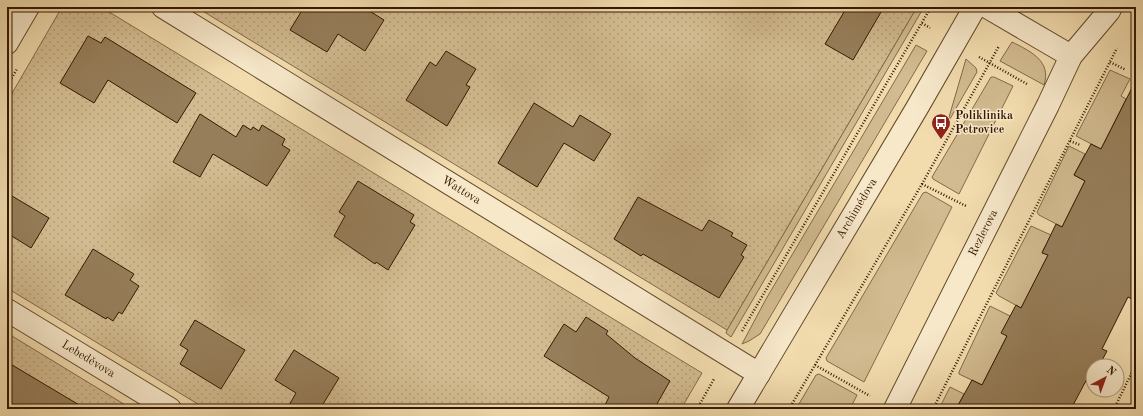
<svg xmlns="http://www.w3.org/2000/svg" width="1143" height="416" font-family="'Old Standard TT',serif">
<defs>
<pattern id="garden-dots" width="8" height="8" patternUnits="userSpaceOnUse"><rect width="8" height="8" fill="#d2bb90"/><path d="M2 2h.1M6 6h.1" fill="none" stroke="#b5a07a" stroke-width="1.8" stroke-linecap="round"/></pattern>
</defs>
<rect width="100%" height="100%" fill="#f2dcae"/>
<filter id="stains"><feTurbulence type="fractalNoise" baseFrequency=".005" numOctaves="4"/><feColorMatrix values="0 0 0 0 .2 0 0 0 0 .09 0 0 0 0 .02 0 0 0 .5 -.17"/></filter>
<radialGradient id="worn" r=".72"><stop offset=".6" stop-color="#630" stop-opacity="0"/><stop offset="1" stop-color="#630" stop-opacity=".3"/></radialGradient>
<path fill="#d2bb90" stroke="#826a48" d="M917 7H924L731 337 726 333 727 330Z
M1012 42C1030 51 1052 61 1044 85L1000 61Z
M916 45 927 51 760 334 749 341 742 344 766 299Z
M966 59 976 68 977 72 947 124Z
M1110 70 1130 79 1121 96 1126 99 1101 149 1076 136Z
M991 77H994L1013 86 959 194 933 179 932 177Z
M1069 146 1085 154 1074 175 1085 181 1062 227 1039 215 1037 212Z
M926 192 952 207 864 382 827 361 826 358 923 193Z
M1031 226 1051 235 1042 252 1048 255 1021 308 999 296 996 293Z
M990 306 1010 316 1007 336 982 385 959 374V372Z
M819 374 857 395 850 409H796L816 375Z
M950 387 964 394 956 409H939Z"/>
<path fill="url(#garden-dots)" stroke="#826a48" d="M62 7H101L702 373 681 409H206L7 288V102Z
M196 7H917L727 330Z
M7 333 132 409H86L78 404 74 409 37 380 7 362Z"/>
<path fill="#967e5a" stroke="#331800" d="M293 7H363L384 20 365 51 338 34 327 52 290 30 301 12Z
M847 7H884L853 60 825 44Z
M88 36 101 43 105 37 196 93 177 123 108 80 94 103 60 83Z
M446 51 476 69 466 85 470 87 447 126 406 100 430 62 436 66Z
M1136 80V301L1128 297 1102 349 1107 351 1099 366H1093V379L1088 377 1071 409H956L972 380 982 385 1007 336 1001 333 1016 305 1021 308 1048 255 1042 253 1056 224 1062 227 1085 181 1074 175 1091 144 1101 149Z
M534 103 573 127 580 115 611 134 594 161 564 143 537 187 498 163Z
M200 114 236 137 243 125 251 130 253 127 259 131 262 125 285 139 282 145 290 150 267 186 213 154 200 177 173 162Z
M358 181 414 215 410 222 415 225 388 270 376 262 375 264 334 236 345 216 339 212Z
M7 193 49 218 31 248 7 233Z
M638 197 702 231 709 220 733 233 731 236 747 245 741 255 744 257 719 298 643 254 641 256 614 239Z
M93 249 134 274 130 280 139 286 122 314 119 312 113 321 107 317 106 319 65 295Z
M586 317 608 331 606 334 635 358 670 381 654 409H603L609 397 544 356 564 324 576 332Z
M195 320 245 350 221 389 180 364 188 350 180 345Z
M294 350 339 378 320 409H287L296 393 275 380Z
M7 362 86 409H7Z"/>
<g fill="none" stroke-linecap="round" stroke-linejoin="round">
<g stroke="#63492c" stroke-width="24">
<g id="minor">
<path id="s1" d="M163 7 759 374"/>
<path d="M987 7 1071 56"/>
<path d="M7 43 28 7"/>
<path id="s2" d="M7 310 170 409"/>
<path id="s3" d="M738 409 917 108 975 7"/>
<path id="s4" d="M895 409 1048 105 1071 56 1109 11 1111 7"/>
</g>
</g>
<path stroke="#331800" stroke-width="2.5" stroke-dasharray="1 2" stroke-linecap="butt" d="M922 23 930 28
M979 57 1027 84
M1110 62 1126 70
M7 86 17 69
M1070 141 1080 145
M922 184 966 206
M742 331 931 7
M815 365 870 396
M697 409 714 379
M789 409 922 184 999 46
M933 409 1117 48
M1114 409 1136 364"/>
<use href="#minor" stroke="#f7e8ca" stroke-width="22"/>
</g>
<defs>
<g id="bus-pin" transform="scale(1)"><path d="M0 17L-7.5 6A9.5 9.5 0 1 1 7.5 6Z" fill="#8f2418" stroke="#f7e8ca"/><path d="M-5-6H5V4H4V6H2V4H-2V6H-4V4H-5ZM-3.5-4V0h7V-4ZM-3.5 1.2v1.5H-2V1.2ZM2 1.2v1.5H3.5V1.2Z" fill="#fff"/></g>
</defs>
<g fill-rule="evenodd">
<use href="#bus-pin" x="941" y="123"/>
</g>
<g text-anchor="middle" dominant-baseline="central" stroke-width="3" stroke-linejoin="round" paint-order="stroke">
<g font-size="12" font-weight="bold" fill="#331800" stroke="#f7e8ca" text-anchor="start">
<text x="955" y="116">Poliklinika<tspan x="955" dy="14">Petrovice</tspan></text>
</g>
<g font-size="12" fill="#331800" stroke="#f7e8ca">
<text stroke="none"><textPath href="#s1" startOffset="350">Wattova</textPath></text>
<text stroke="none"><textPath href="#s3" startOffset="233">Archimédova</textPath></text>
<text stroke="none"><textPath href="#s4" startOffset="197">Rezlerova</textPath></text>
<text stroke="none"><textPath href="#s2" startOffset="95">Lebeděvova</textPath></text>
</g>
</g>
<rect width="1143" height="416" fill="none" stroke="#f2dcae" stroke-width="24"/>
<rect x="8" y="8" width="1127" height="400" fill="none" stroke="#331800" stroke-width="2"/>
<rect x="12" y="12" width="1119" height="392" fill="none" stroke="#331800"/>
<g transform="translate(1105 378) rotate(41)"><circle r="19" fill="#f7e8ca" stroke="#a99579"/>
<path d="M0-3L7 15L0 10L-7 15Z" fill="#8f2418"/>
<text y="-6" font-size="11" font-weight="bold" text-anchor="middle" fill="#331800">N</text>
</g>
<rect width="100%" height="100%" filter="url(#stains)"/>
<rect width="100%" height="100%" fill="url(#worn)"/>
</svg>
